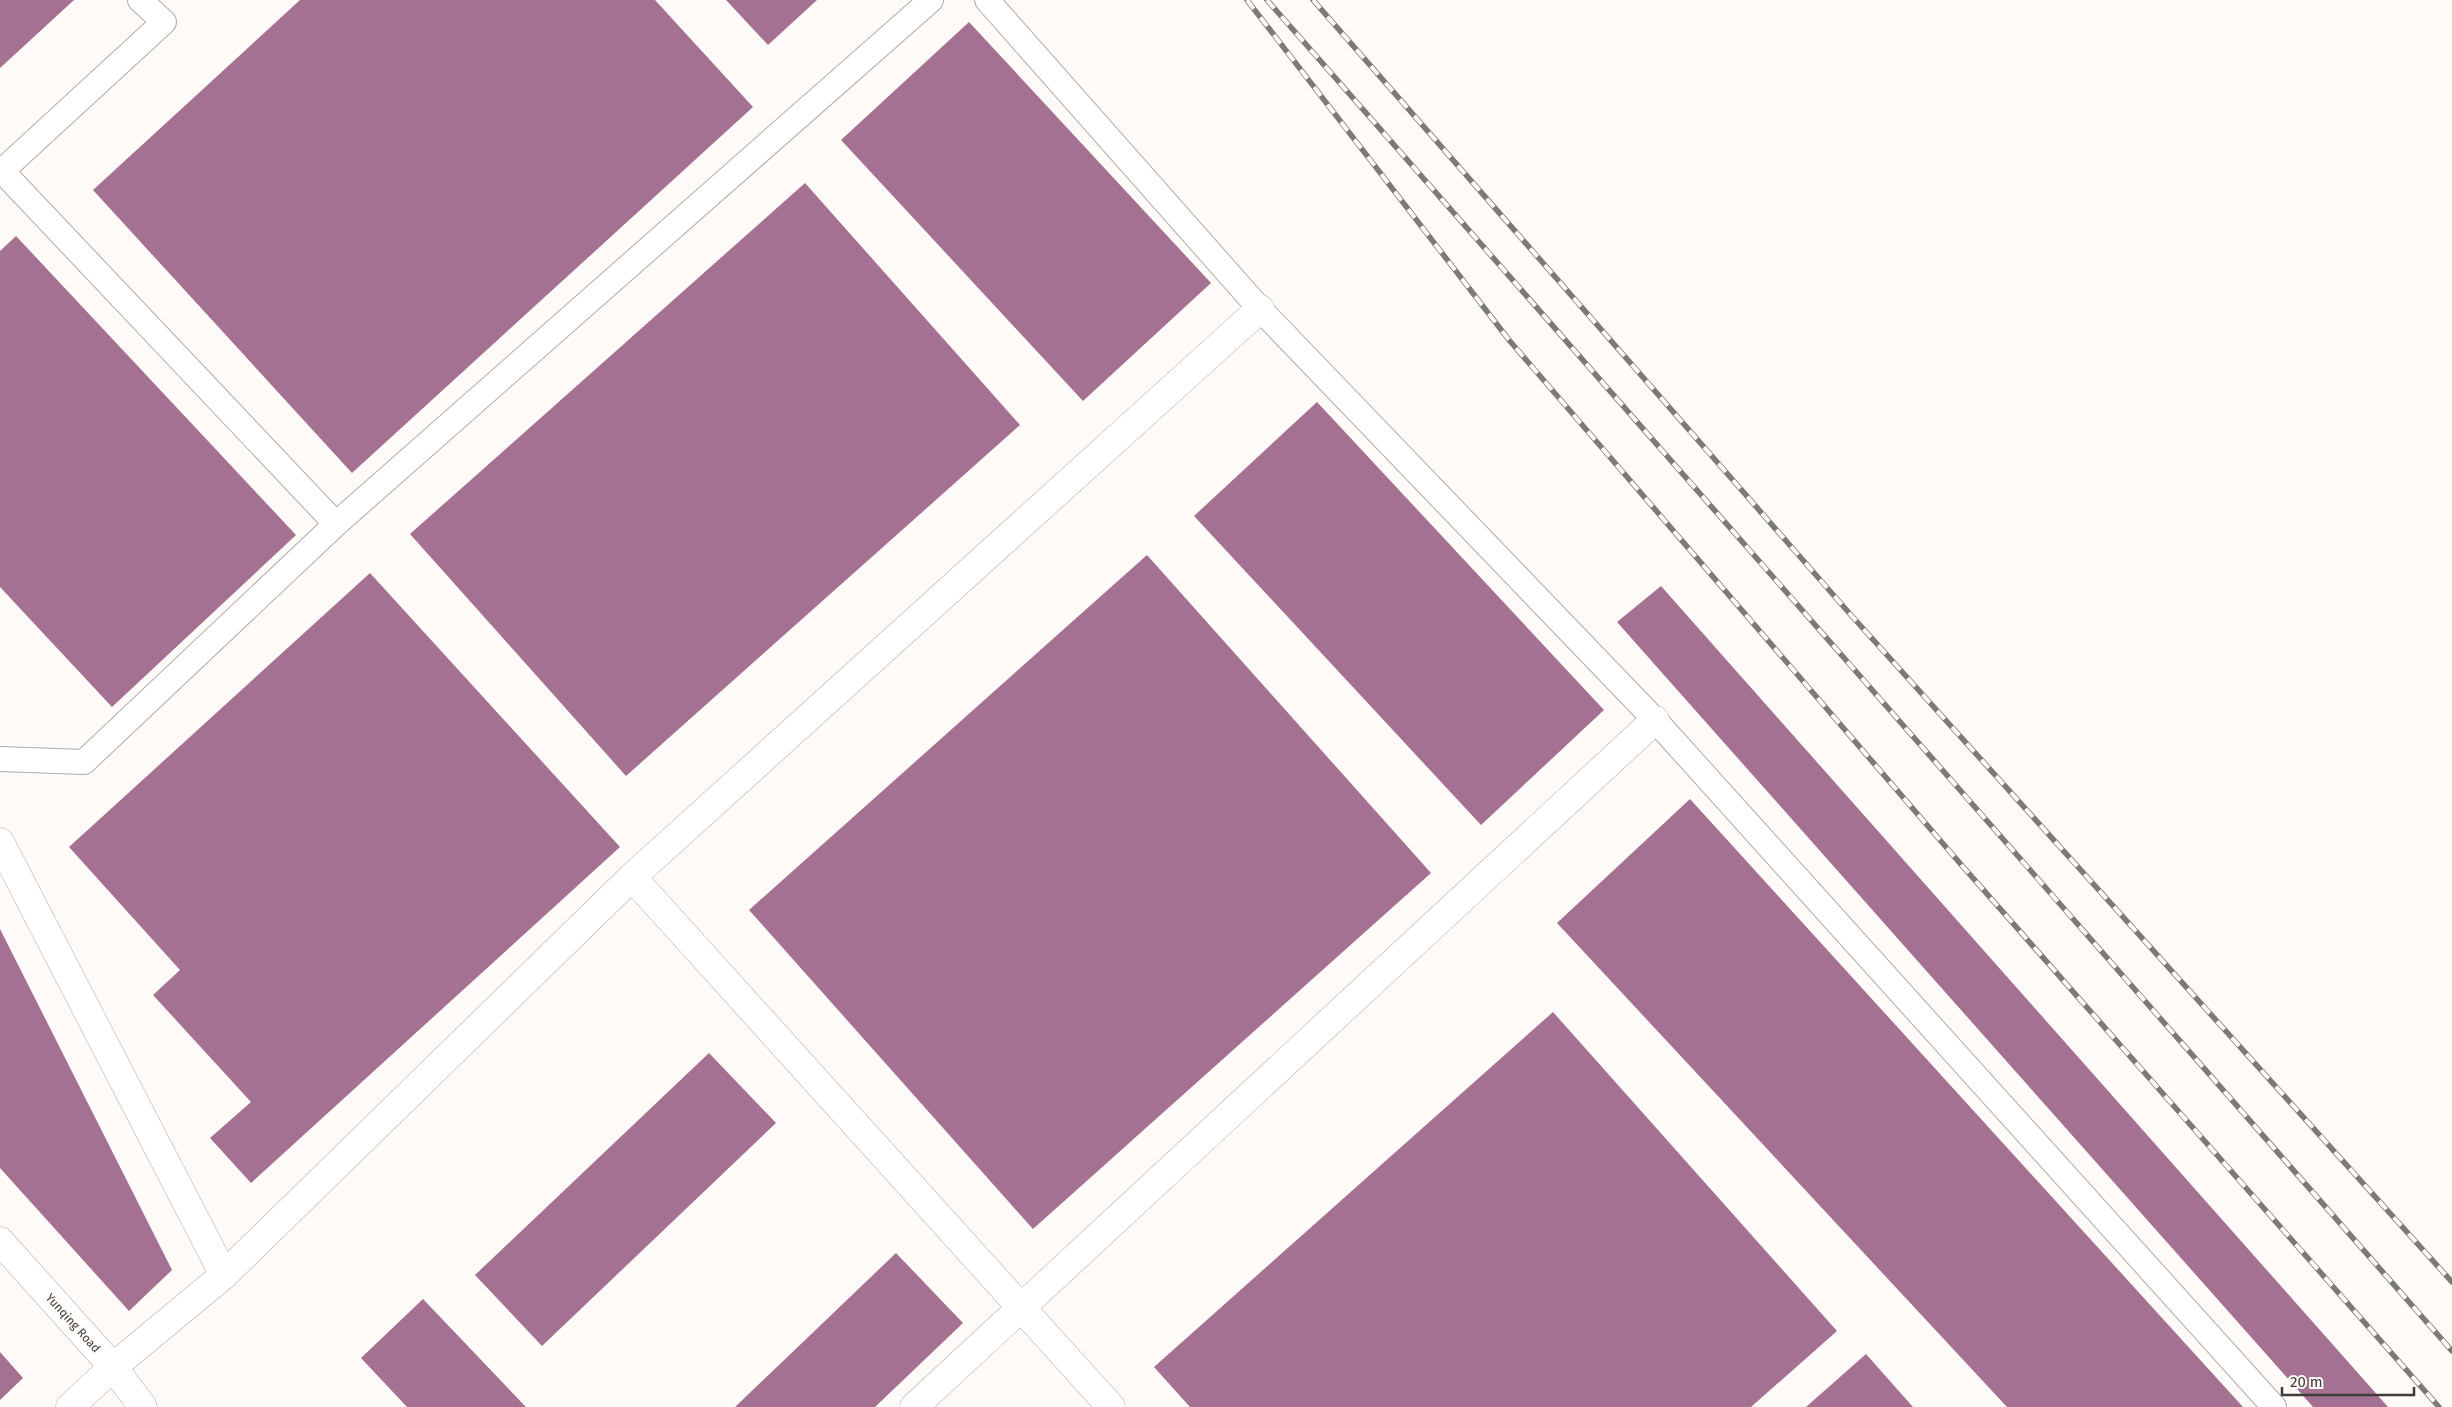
<svg xmlns="http://www.w3.org/2000/svg" width="2452" height="1407" font-family="'Fira Sans',sans-serif">
<rect width="100%" height="100%" fill="#fefaf7"/>
<path fill="#a57192" d="M0 0H74L0 68Z
M300 0H655L753 107 352 473 93 190Z
M726 0H817L768 45Z
M969 22 1211 283 1083 401 841 140Z
M805 183 1020 425 626 776 410 534Z
M16 236 296 535 112 707 0 587V251Z
M1317 402 1604 710 1481 825 1194 516Z
M1147 555 1431 873 1033 1229 749 910Z
M370 573 620 847 251 1183 210 1138 251 1102 153 995 180 970 69 847Z
M1661 586 2388 1407H2313L1617 622Z
M1690 799 2243 1407H2007L1557 923Z
M0 929 172 1270 129 1311 0 1168Z
M1553 1012 1837 1331 1751 1407H1190L1154 1367Z
M709 1053 776 1123 542 1346 475 1275Z
M896 1253 963 1323 875 1407H735Z
M423 1299 526 1407H407L361 1358Z
M0 1352 23 1378 0 1400Z
M1866 1354 1913 1407H1806Z"/>
<g fill="none" stroke-linecap="round" stroke-linejoin="round">
<g stroke="#afaca9" stroke-width="26">
<path id="service" d="M140 0 164 22 2 171 336 524
M987 0 1260 309 1655 720 2274 1407
M0 759 84 762 336 524 931 0"/>
</g>
<g stroke="#afaca9" stroke-width="29">
<path id="minor" d="M0 842 224 1275 113 1367 70 1407
M632 877 1260 309
M0 1241 113 1367 143 1407
M224 1275 632 877 1111 1407
M914 1407 1655 720"/>
</g>
<use href="#service" stroke="#fff" stroke-width="24"/>
<use href="#minor" stroke="#fff" stroke-width="28"/>
<g stroke="#7c7a78" stroke-width="5.5">
<path id="rail" d="M1247 0 1509 340 1958 861 2439 1407
M1267 0 2452 1351
M1313 0 1850 614 2452 1282"/>
</g>
<use href="#rail" stroke="#fefaf7" stroke-width="4" stroke-dasharray="11" stroke-linecap="butt"/>
</g>
<g text-anchor="middle" dominant-baseline="central" stroke-width="5" stroke-linejoin="round" paint-order="stroke">
<g font-size="12" fill="#3e3d3b" stroke="#fefaf7">
<text transform="translate(73 1323) rotate(48)">Yunqing Road</text>
</g>
</g>
<path d="M2282 1387v8h132v-8" fill="none" stroke="#3e3d3b" stroke-width="2.5"/>
<text x="2290" y="1387" font-size="15" fill="#3e3d3b" stroke="#fefaf7" stroke-width="4" paint-order="stroke">20 m</text>
</svg>
